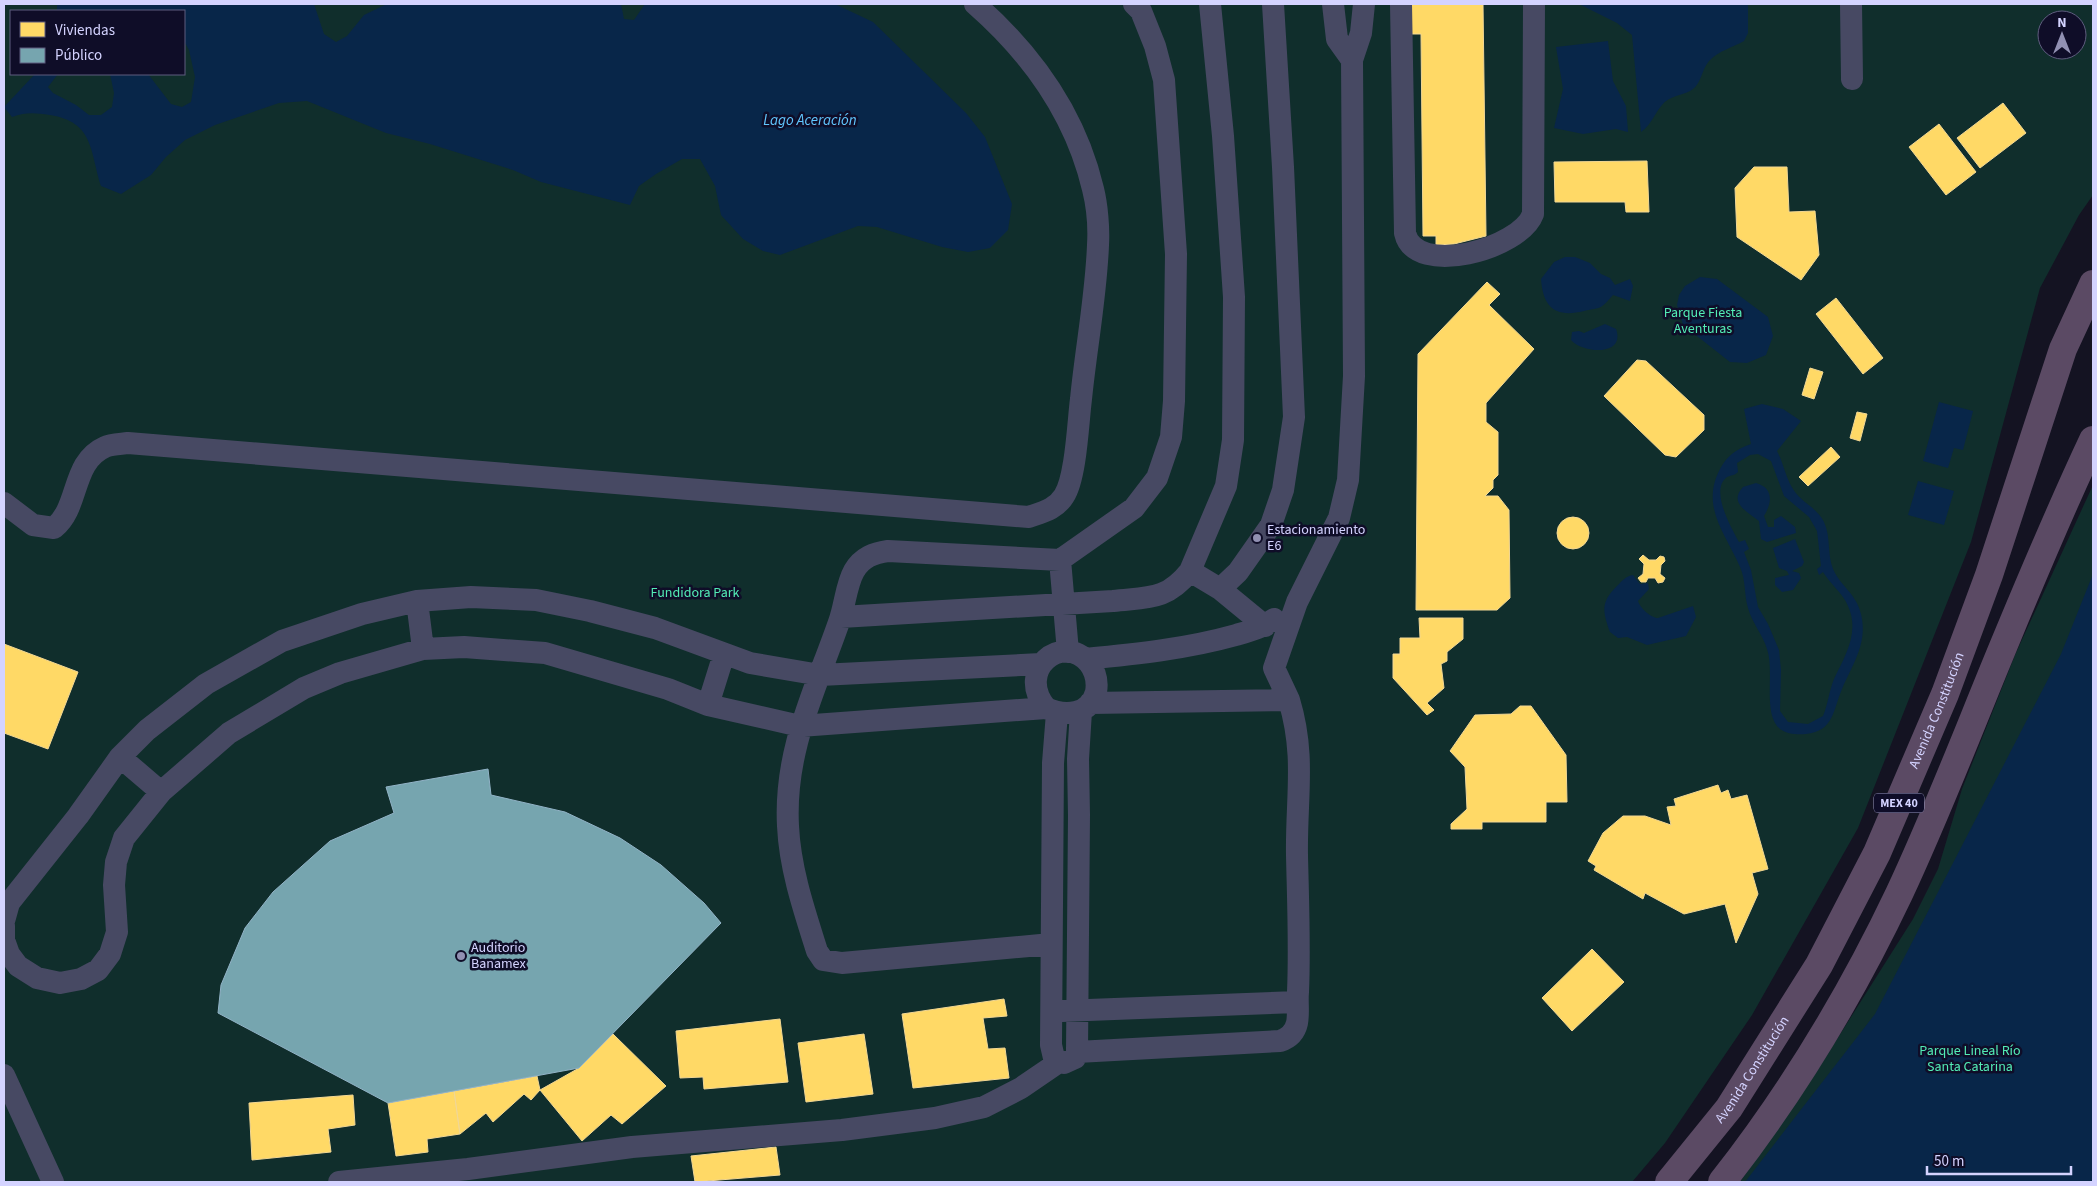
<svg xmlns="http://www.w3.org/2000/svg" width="2097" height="1186" font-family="'Source Sans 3',sans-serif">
<rect width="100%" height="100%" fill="#141322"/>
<path fill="#102e2c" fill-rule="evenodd" d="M4 4H2093V195L2079 215 2040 288 1971 542 1858 828 1752 1015 1665 1143 1632 1182H4ZM11 11H184V74H11ZM2047 20H2077V50H2047Z
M2093 485V1182H1740L1813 1077 1913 919 1938 869 1962 789 2015 655Z"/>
<path fill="#082649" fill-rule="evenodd" d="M57 4H314L324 34 336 42 347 36 364 15 387 4H621L624 19 634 20 645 4H835L873 22 966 113 985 137 1012 204 1008 230 990 248 968 252 942 247 877 227 858 226 780 255 763 251 743 239 721 215 715 186 700 159H682L656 174 639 186 630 205 541 182 513 170 430 144 386 133 307 101 279 103 215 125 185 140 166 157 151 175 121 194 101 186C90 151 94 122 50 115 35 113 26 112 12 117L4 107 35 74H58L48 87 53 93 76 105 89 115H101L112 107 114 93 110 74H148L171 104 182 107 191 102 195 77 189 50 184 41V11H57Z
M1579 4H1748V33L1744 41C1733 47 1719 51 1710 60 1701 69 1702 85 1690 91 1680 96 1669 96 1662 105 1654 114 1652 124 1641 132L1632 35 1617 23Z
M1608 41 1613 81 1626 106 1628 132 1616 129 1583 134 1554 128 1563 89 1556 47Z
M1565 257H1575L1590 263 1601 274 1610 278 1615 285 1630 279 1633 286 1630 301 1613 295C1600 310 1602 307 1584 311 1556 318 1543 308 1541 279L1554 262Z
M1700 277 1717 279 1768 317 1773 336 1766 355 1747 363 1730 362 1683 325 1677 305 1679 295 1685 286Z
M1605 324 1616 329C1626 356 1583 354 1571 340L1572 332 1579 331 1584 333Z
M1939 402 1973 411 1963 450 1954 448 1948 468 1923 461Z
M1762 404 1783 409 1801 421 1777 451C1784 464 1786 480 1795 492 1804 504 1817 508 1824 522 1831 537 1827 554 1833 569 1841 587 1856 593 1861 614 1868 643 1853 663 1842 689 1833 710 1834 731 1806 734 1797 735 1787 734 1780 729 1762 714 1775 671 1767 649 1763 635 1752 623 1748 608 1744 595 1746 580 1740 567 1726 534 1700 507 1720 469 1727 456 1736 449 1751 444L1744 409ZM1758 454 1771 461 1784 496 1809 517 1817 531 1821 566 1817 569 1819 575 1823 572C1830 584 1843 593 1848 606 1860 632 1845 656 1834 679 1829 691 1828 704 1823 716L1808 724 1788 722 1780 711 1781 670 1779 650 1768 624 1758 607 1751 570 1744 552 1749 549 1745 540 1739 542C1732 529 1709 490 1727 477 1731 475 1734 476 1738 472L1737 463 1750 455Z
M1918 481 1954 491 1944 525 1908 515Z
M1756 483C1774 488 1772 503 1764 516L1768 527H1774V520L1781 516 1795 527 1796 533 1767 542 1761 539 1759 521C1748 512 1728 503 1743 487Z
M1795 539 1804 562 1802 566 1792 571 1799 573 1801 578 1793 590 1782 592 1775 585V578L1789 575 1787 571 1779 568 1773 548Z
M2093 574V1182H1745L1875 1014 2061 654Z
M1633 575 1640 584 1648 583 1649 589 1638 601C1640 608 1651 618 1658 618L1693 606 1696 617 1686 636 1647 645 1627 637 1618 638 1610 632C1602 610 1601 602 1617 586 1622 581 1626 576 1633 575Z"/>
<path fill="#ffd966" stroke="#f2d794" d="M1409 4H1483L1486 236 1454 244 1436 245V236H1423L1421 34H1410Z
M2003 103 2026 133 1980 168 1957 138Z
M1939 124 1976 172 1946 195 1909 147Z
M1647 161 1649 212H1626L1625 202H1555L1554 162Z
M1754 167H1787L1789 212 1815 211 1819 255 1801 280 1737 237 1735 188Z
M1487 282 1500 294 1489 305 1534 349 1486 403V422L1498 432V475L1493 480V488L1485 496H1498L1509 510 1510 598 1497 610H1416L1418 354Z
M1836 298 1883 358 1863 374 1816 314Z
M1637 360 1646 361 1704 415V430L1676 457 1665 455 1604 396Z
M1810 368 1823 372 1814 399 1802 395Z
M1857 412 1867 414 1860 441 1850 438Z
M1831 447 1840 457 1808 486 1799 477Z
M1557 533a16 16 0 1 1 32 0a16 16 0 1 1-32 0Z
M1643 555 1649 560H1656L1660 556 1664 557 1665 561 1661 565 1660 574 1665 578 1663 582 1658 583 1655 578H1648L1646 582H1641L1638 578 1643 574 1644 564 1639 559Z
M1419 618H1463V639L1447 652V661L1441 664 1444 688 1427 703 1434 710 1427 715 1393 678V654H1400V638H1420Z
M4 644 78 672 48 749 4 733Z
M1520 706H1531L1566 755 1567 802H1546V822H1482V829H1451V824L1467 809 1465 767 1450 751 1475 715 1511 714Z
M1718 785 1721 793 1728 790 1731 799 1747 795 1768 869 1752 873 1758 894 1736 943 1725 904 1684 914 1645 893 1643 899 1594 870 1596 866 1588 861 1603 833 1623 816H1645L1671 825 1667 807 1676 806 1674 799Z
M1592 949 1624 982 1572 1031 1542 998Z
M1004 999 1007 1016 983 1018 988 1049 1005 1048 1009 1078 913 1088 902 1014Z
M780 1019 788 1082 704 1089 703 1077 680 1078 676 1031Z
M613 1034 666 1086 622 1124 611 1115 582 1141 540 1090 579 1068Z
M864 1034 873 1094 806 1102 798 1043Z
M537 1076 540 1090 531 1100 524 1094 493 1122 486 1113 460 1134 454 1091Z
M454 1091 460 1134 427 1139 428 1152 396 1156 388 1103Z
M353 1095 355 1125 328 1129 331 1152 252 1160 249 1103Z
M776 1147 780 1175 695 1182 691 1156Z"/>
<path fill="#76a5af" stroke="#92b3c7" d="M488 769 491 795 565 812 620 838 661 865 704 903 721 923 579 1068 388 1103 218 1013 221 985 245 928 273 892 330 841 394 813 386 787Z"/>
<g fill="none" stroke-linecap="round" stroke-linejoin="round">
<path stroke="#474963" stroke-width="22" d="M1401 4 1405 233C1415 278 1520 249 1533 214L1534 4
M1851 4 1852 79
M1350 49 1352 60 1361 33 1364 4
M4 503 33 525 54 528C80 507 71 462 105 447 111 444 121 444 128 443L1029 517C1043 512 1056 509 1064 496 1076 478 1078 422 1081 399 1086 348 1096 297 1098 245 1099 228 1097 205 1093 189 1075 113 1032 54 975 4
M1190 571 1226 486 1233 440 1234 297 1223 136 1210 4
M1220 589 1238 572 1271 525 1283 490 1294 417 1283 167 1273 4
M417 601 423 649
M841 617 1113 601C1148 597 1166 601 1190 571L1220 589 1265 626
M1068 652 1060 560 1134 508 1157 478 1171 437 1174 401 1176 254 1164 80 1155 46 1141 11 1134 4
M1085 659C1136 654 1186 649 1236 635 1250 631 1262 628 1274 619
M1090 703 1289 700 1274 668 1297 602 1339 518 1348 480 1354 376 1352 60 1337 39 1333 4
M708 705 724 654
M1057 713 1053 763 1051 1045 1054 1058 1064 1063 1075 1058 1077 1052 1079 815 1078 759 1081 711
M120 757 161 792
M4 921 9 903 78 816 120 757 147 730 206 684 282 641 362 614 417 601 471 597 536 600 590 611 655 628 750 663 820 675 1041 664
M4 926V940L9 954 18 966 37 978 60 983 81 979 98 970 110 954 117 932 114 885 116 862 124 838 161 792 229 733 304 688 340 673 423 649 464 647 545 653 668 689 708 705 800 726 1046 708C1065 717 1090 715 1096 692 1098 681 1095 671 1089 663 1062 632 1015 670 1046 708
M1051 944 842 963 823 960 817 951C804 910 790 869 788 826 784 750 815 691 839 622 845 606 846 585 854 571 862 557 874 553 888 551L1060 560
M1062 1011 1297 1002
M1077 1052 1280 1041C1289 1038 1295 1032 1297 1023 1299 1013 1297 1002 1298 992 1300 946 1298 901 1297 855 1296 798 1306 756 1289 700
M4 1075 53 1182
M339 1182 468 1169 632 1147 842 1130 935 1118 984 1107 1021 1088 1059 1062"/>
<g stroke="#5b4a64" stroke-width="28">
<path id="s1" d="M1669 1182 1729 1108 1819 965 1877 853 1945 694 1989 575 2063 349 2093 284"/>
<path d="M1722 1182C1791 1094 1851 995 1899 894 1939 809 1972 721 2008 635 2035 570 2063 504 2093 440"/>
</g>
</g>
<g fill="#9190b2" stroke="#0f0d28" stroke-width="2">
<circle cx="1257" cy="538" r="5"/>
<circle cx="461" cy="956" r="5"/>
</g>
<g text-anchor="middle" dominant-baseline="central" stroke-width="5" stroke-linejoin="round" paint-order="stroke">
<rect fill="#0f0d28" stroke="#9998be" stroke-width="1" x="1874" y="793.5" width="50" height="19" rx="4"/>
<g font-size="12" font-weight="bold" fill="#d4d3ff">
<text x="1899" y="803">MEX 40</text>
</g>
<g font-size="14" fill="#53ecb5" stroke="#0f0d28">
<text x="1703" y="313">Parque Fiesta<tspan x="1703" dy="16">Aventuras</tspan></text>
<text x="695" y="593">Fundidora Park</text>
<text x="1970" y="1051">Parque Lineal Río<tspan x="1970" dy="16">Santa Catarina</tspan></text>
</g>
<g font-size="14" fill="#d4d3ff" stroke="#0f0d28" text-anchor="start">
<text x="1267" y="530">Estacionamiento<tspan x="1267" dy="16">E6</tspan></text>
<text x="471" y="948">Auditorio<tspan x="471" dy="16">Banamex</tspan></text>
</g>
<g font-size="14" fill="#d4d3ff" stroke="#0f0d28">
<text stroke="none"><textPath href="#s1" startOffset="545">Avenida Constitución</textPath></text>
<text stroke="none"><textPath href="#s1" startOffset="140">Avenida Constitución</textPath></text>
</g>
<g font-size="15" font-style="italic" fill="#61c7ff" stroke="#0f0d28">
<text x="810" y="120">Lago Aceración</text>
</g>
</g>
<rect width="2097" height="1186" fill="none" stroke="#d4d3ff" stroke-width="10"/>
<rect x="10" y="10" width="175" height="65" fill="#0f0d28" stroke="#5e5c7e"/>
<rect x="20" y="22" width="25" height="15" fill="#ffd966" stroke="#5e5c7e"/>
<text x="55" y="35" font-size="15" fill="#d4d3ff">Viviendas</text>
<rect x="20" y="48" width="25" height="15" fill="#76a5af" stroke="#5e5c7e"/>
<text x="55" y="60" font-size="15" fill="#d4d3ff">Público</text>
<g transform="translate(2062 35)"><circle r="24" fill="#0f0d28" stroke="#5e5c7e"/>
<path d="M0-4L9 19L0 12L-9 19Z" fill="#9190b2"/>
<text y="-8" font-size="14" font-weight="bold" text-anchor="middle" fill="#d4d3ff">N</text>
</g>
<path d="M1927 1166v8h144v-8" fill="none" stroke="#d4d3ff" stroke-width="2.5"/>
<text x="1934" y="1166" font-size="15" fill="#d4d3ff" stroke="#0f0d28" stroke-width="4" paint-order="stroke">50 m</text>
</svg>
